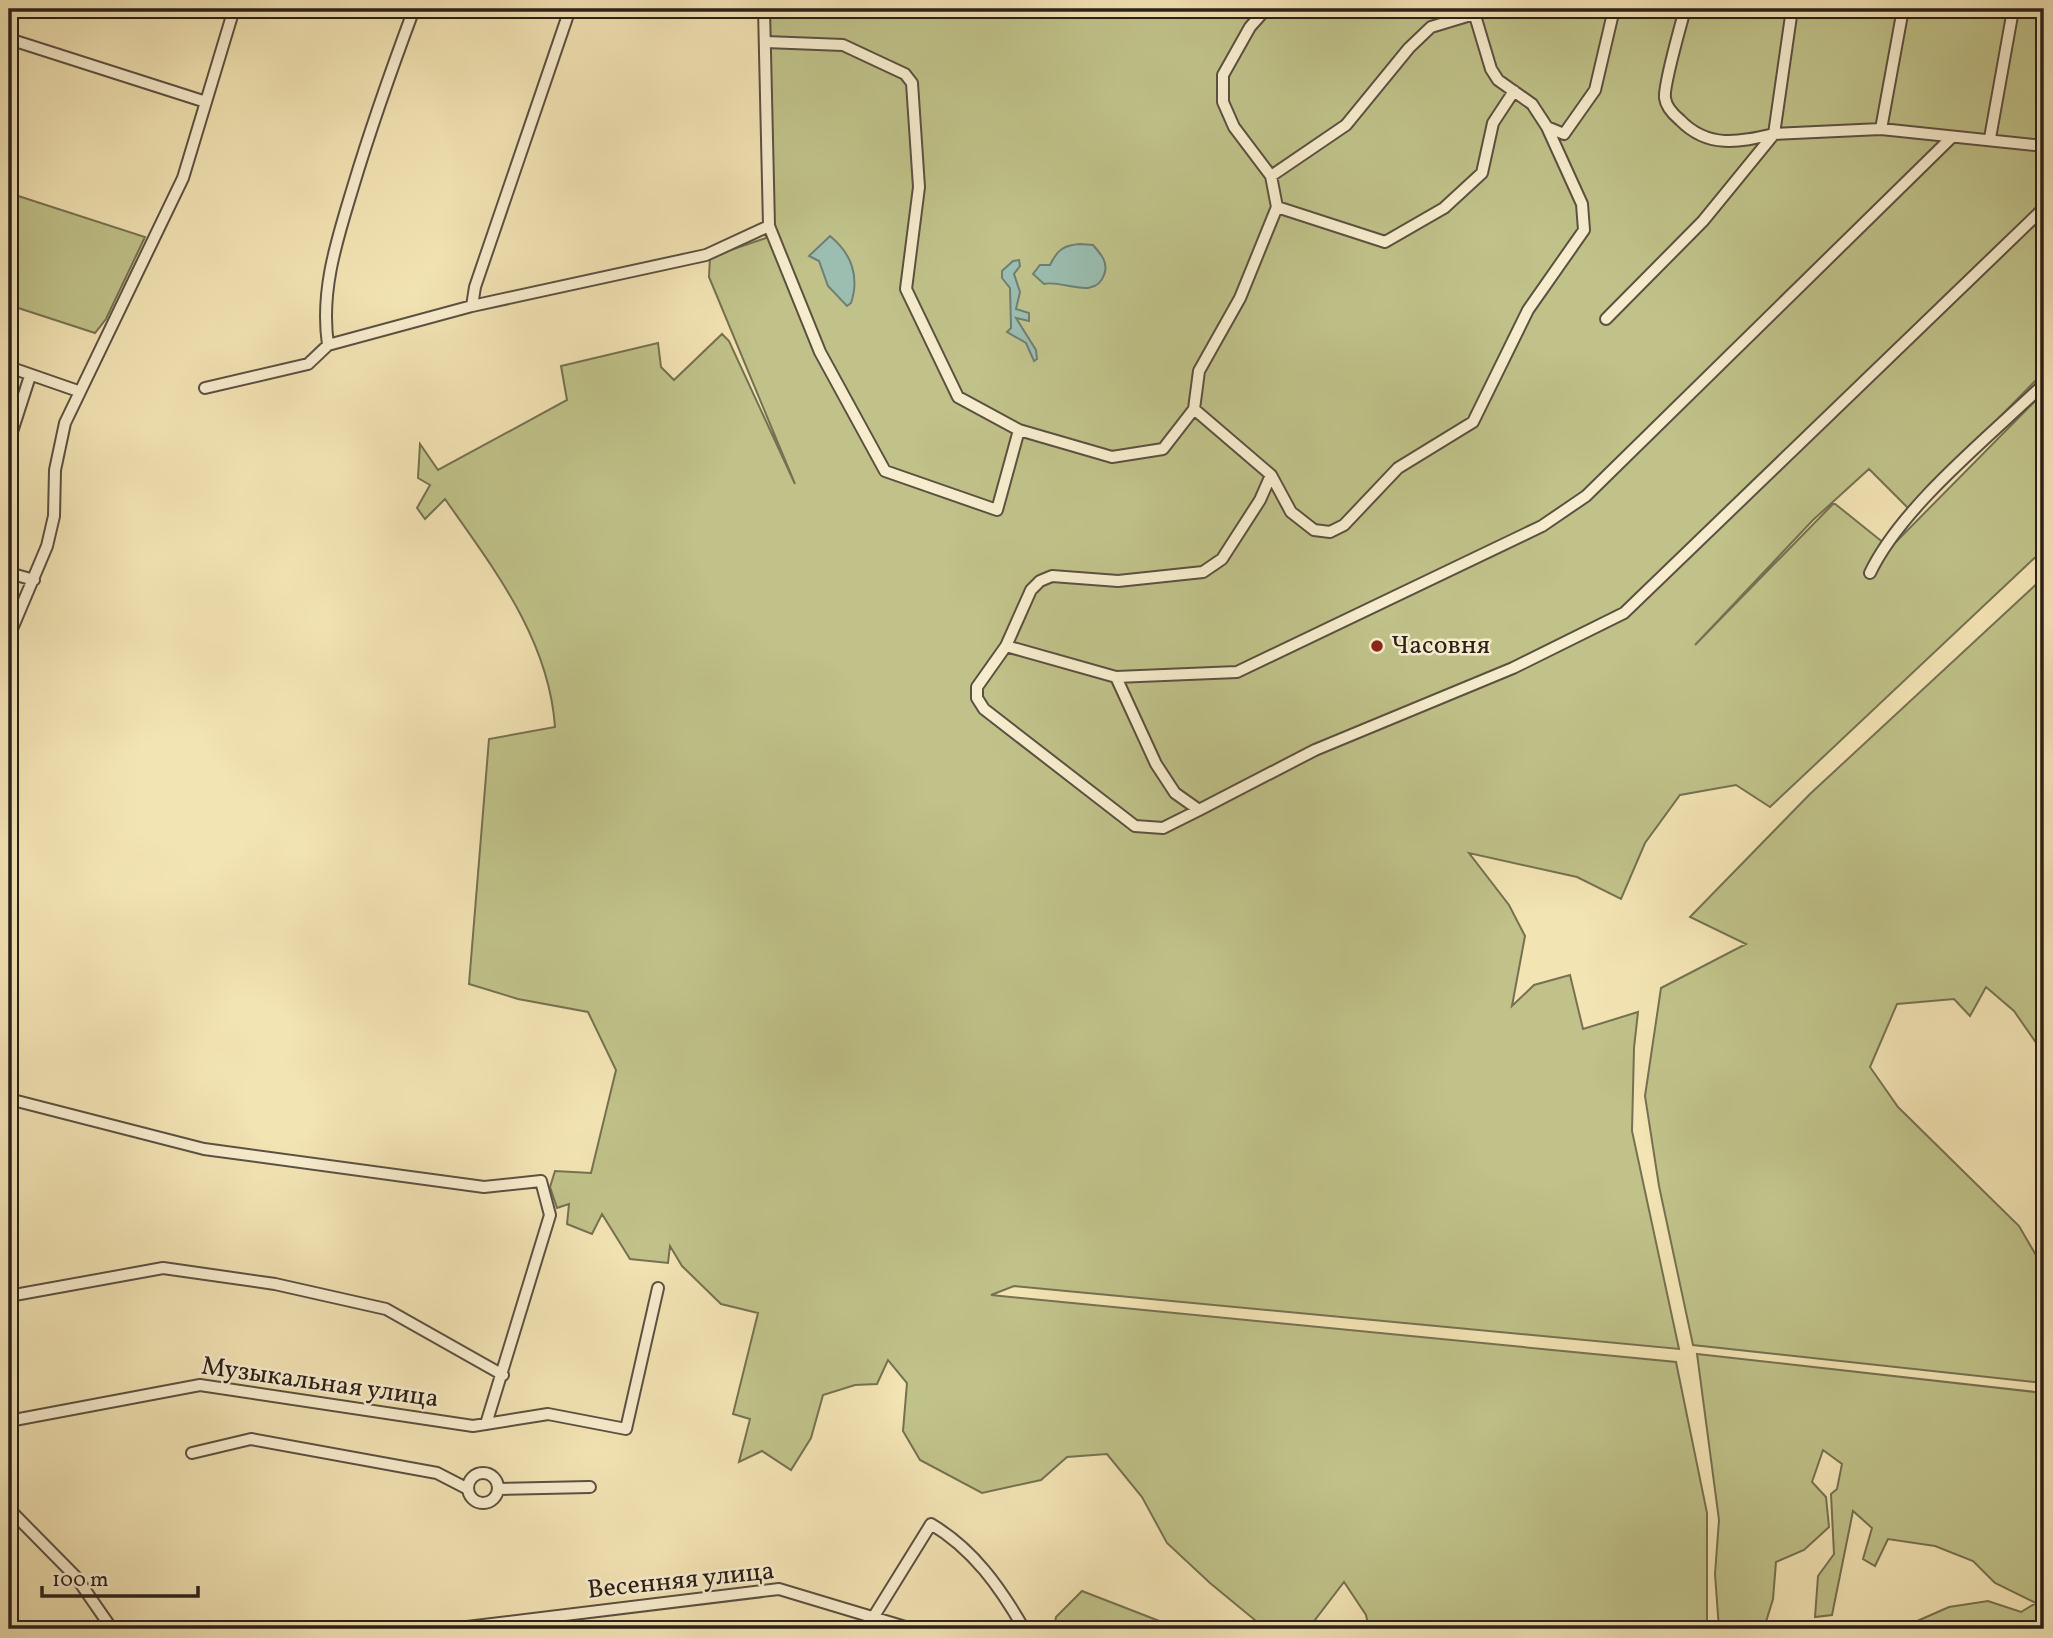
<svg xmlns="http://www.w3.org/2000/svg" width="2053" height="1638" font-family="Vollkorn,serif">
<rect width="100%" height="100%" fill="#f3e4b4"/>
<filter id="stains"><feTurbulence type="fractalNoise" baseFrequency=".00286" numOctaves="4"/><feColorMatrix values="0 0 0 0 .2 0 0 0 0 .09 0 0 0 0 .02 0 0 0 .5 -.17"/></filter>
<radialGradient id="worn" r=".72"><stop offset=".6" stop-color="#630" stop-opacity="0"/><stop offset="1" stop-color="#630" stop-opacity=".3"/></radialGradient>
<path fill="#c0c289" stroke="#757151" stroke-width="2" d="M759 9H2044V372L1909 509 1869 469 1813 520 1695 645 1834 503 1890 548 2044 392V549L1770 807 1736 785 1680 795 1645 843 1621 899 1577 877 1469 853 1509 905 1525 936 1512 1006 1534 985 1570 975 1583 1029 1638 1012 1634 1048 1632 1131 1679 1349 1014 1286 991 1295 1676 1362 1707 1513V1629H1369L1366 1615 1344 1582 1308 1629H1275L1256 1621 1210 1583 1167 1543 1142 1497 1107 1454 1067 1457 1041 1480 982 1493 920 1460 903 1431 907 1383 888 1360 877 1384 855 1385 823 1395 811 1438 791 1470 762 1451 739 1462 750 1419 733 1414 758 1313 721 1304 682 1266 670 1246 668 1263 630 1259 602 1214 592 1234 567 1224 569 1204 557 1208 550 1187 555 1171 591 1173 616 1070 588 1012 518 999 469 984 489 739 555 727C549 639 494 569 445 499L425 519 417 508 430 485 418 478 420 444 438 470 567 400 561 366 658 343 661 367 674 380 722 334 729 341 795 484 709 277 710 257 766 238Z
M9 193 145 237 106 319 95 333 9 305Z
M2044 577V1047H2039L2014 1011 1986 987 1970 1016 1954 999 1897 1004 1870 1067 1898 1107 2019 1226 2044 1269V1383L1693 1345 1659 1186 1645 1096 1661 988 1746 944 1690 917 1810 794Z
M1697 1354 2044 1393V1629H1899L1949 1607 1988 1601 2021 1612 2036 1603 1995 1583 1973 1561 1935 1546 1888 1539 1875 1566 1863 1559 1872 1528 1853 1511 1832 1615 1815 1617 1818 1576 1834 1554 1831 1494 1837 1489 1842 1464 1823 1450 1812 1482 1826 1497 1829 1527 1804 1550 1776 1562 1773 1599 1765 1625H1789L1790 1629H1719L1715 1574 1719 1520Z
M1082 1591 1180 1629H1054L1056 1617Z"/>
<path fill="#9bbeb1" stroke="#6e7f74" stroke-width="2" d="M830 236C851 253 860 276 851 303L847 306 828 286 819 261 809 256Z
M1080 244 1093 245C1101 254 1109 263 1104 275 1095 301 1061 279 1044 284L1033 274 1040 265H1050C1057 250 1064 245 1080 244Z
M1019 260 1020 266 1014 274 1020 292 1016 309 1029 313V321L1016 318 1036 350 1037 359 1034 361 1026 343 1007 332 1011 328 1010 288 1002 278V271L1013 261Z"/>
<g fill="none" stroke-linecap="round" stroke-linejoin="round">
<g stroke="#5c5140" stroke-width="14">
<path id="street" d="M764 9 769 226 820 352 885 471 997 510 1019 430
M1473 9 1491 69 1498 80 1532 104 1547 127
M1685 9C1681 25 1663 86 1665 98 1666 107 1674 115 1680 120 1708 149 1739 142 1774 134L1792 9
M9 39 206 102
M766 42 843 45 905 74 912 83 919 187 906 289 958 397 1019 430 1112 457 1163 449 1194 409 1199 371 1240 298 1277 207 1271 176 1234 127 1223 102V75L1250 27 1266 9
M1881 129 1903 9
M1990 138 2013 10
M1271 176 1346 125 1409 48 1431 27 1474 14
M1277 207 1385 242 1444 208 1482 173 1493 123 1514 91
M472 306 475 287 570 9
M1606 319 1703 221 1774 134 1881 129 2044 146
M328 345C320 290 337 240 353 187 371 127 392 68 414 9
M9 367 78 391
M205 388 308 364 328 345 472 306 706 255 769 226
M1194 409 1271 475 1291 512 1314 530 1330 532 1344 525 1398 468 1473 422 1528 310 1584 230 1582 204 1547 127 1564 134 1595 90 1614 9
M9 441 30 376
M9 573 34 580
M1870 573C1902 506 1989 437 2044 384
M9 636 47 546 54 516 55 470 65 423 183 178 234 9
M1006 646 1116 677 1237 672 1542 526 1586 496 1952 137
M1116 677 1156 764 1175 793 1199 810 1315 750 1513 668 1624 613 2044 208
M1199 810 1163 828 1135 826 984 709 977 698V687L1006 646 1031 590 1040 581 1052 576 1118 581 1203 572 1222 559 1260 500 1271 475
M9 1099 204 1149 484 1187 541 1181 550 1215 486 1424
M9 1296 163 1268 275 1284 386 1309 503 1375
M9 1421 200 1385 473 1426 548 1414 626 1429 658 1288
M192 1453 251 1439 437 1473 468 1489
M468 1488a15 15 0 1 1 30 0a15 15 0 1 1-30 0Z
M498 1489 590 1487
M9 1509 76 1577 112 1629
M450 1629 779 1589 912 1629
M866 1629 931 1524C973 1549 1000 1587 1024 1629"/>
</g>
<use href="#street" stroke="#f7edce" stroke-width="10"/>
</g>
<circle fill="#8f2418" stroke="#f7edce" stroke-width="2.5" cx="1377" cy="646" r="7"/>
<g text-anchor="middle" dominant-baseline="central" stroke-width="5" stroke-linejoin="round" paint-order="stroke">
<g font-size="26" fill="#2a2019" stroke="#f7edce" text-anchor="start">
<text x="1391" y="646">Часовня</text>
</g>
<g font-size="26" fill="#2a2019" stroke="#f7edce">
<text transform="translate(320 1383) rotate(8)">Музыкальная улица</text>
<text transform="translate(681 1581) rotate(-6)">Весенняя улица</text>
</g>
</g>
<rect width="2053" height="1638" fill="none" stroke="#f3e4b4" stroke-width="35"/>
<rect x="10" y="10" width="2032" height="1617" fill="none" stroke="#2a2019" stroke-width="3.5"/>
<rect x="18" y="18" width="2018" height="1603" fill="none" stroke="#2a2019" stroke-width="2"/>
<path d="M42 1586v10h156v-10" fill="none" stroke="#2a2019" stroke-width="3.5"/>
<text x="52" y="1586" font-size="21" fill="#2a2019" stroke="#f7edce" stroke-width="5" paint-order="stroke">100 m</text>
<rect width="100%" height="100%" filter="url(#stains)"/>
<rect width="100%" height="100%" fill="url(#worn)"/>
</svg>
